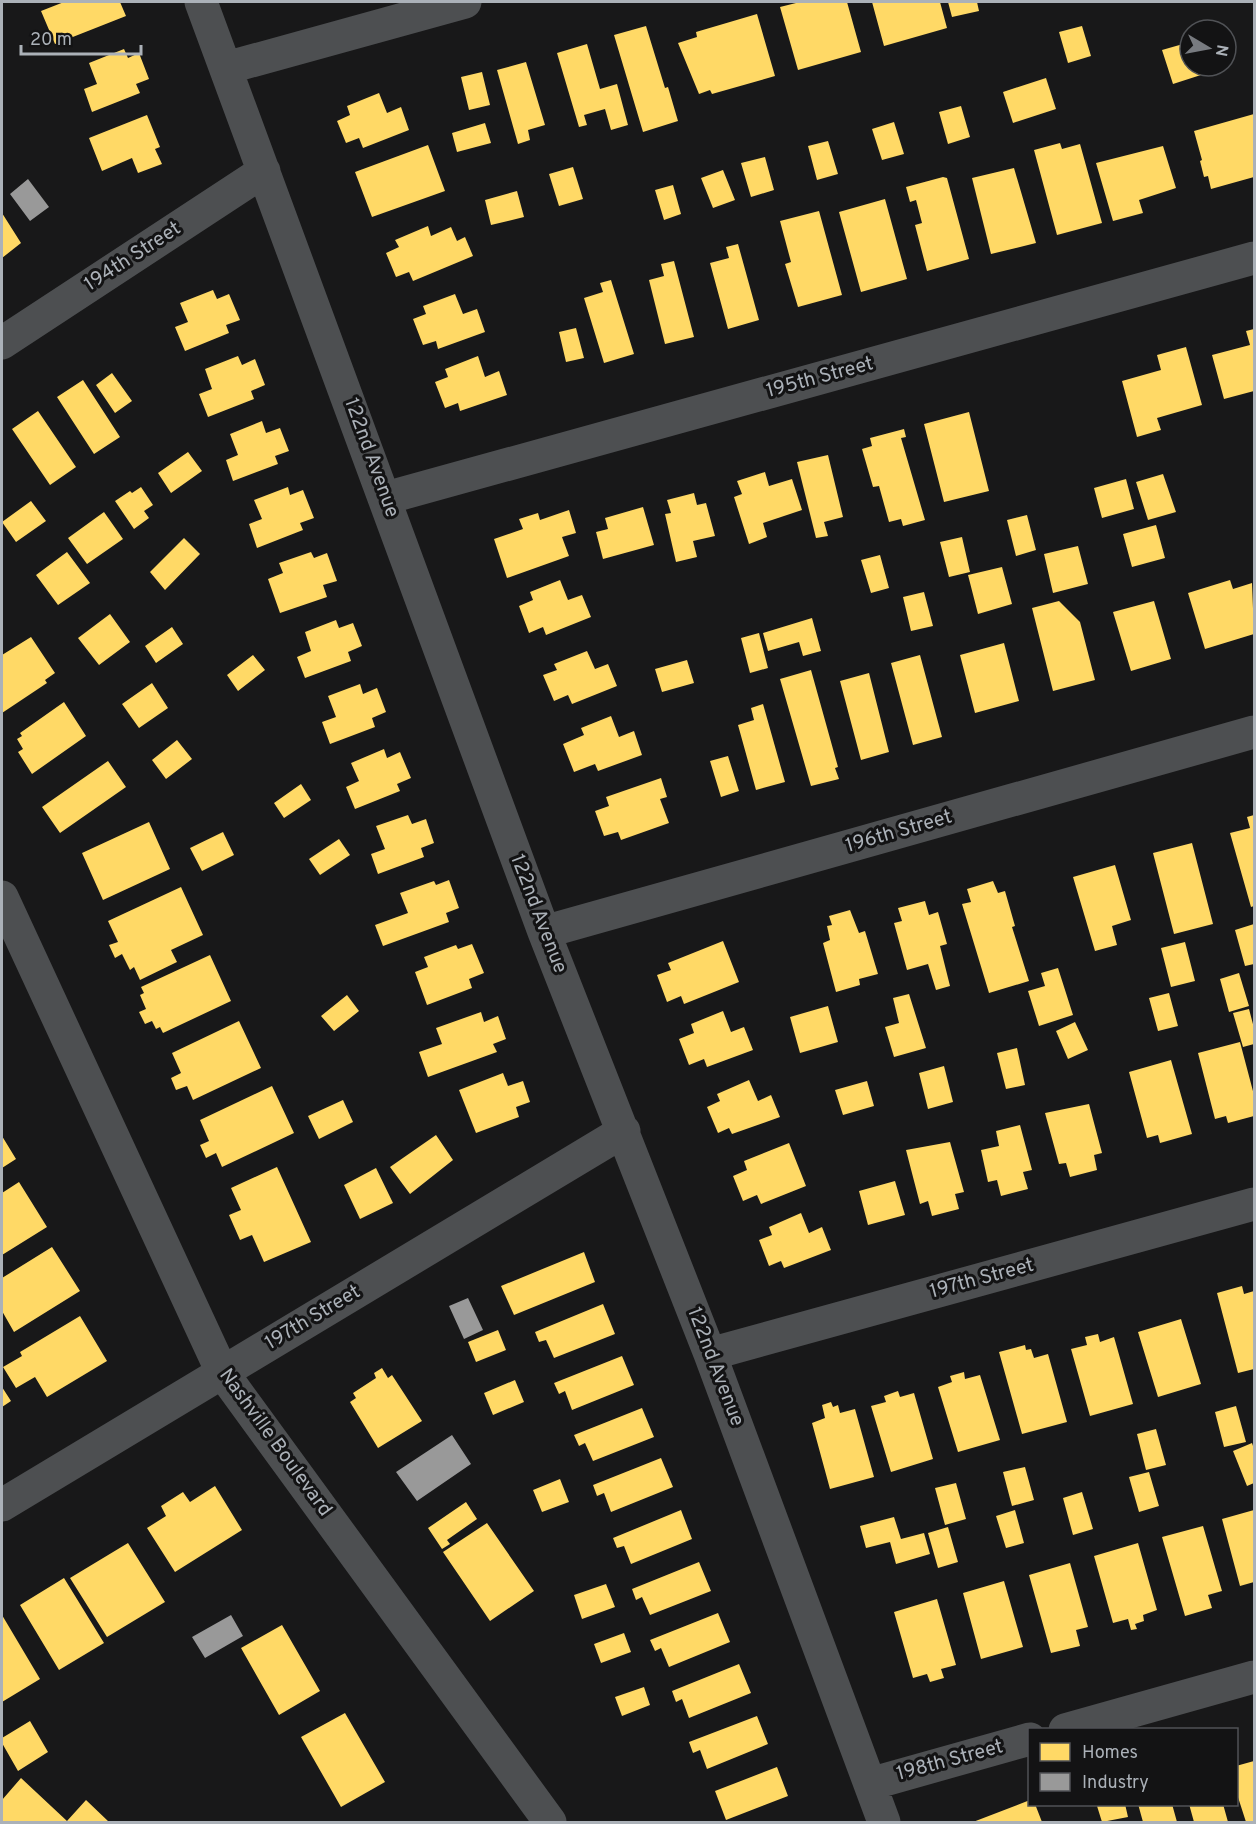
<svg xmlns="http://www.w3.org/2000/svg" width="1256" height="1824" font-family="Overpass,sans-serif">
<rect width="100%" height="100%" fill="#181819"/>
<path fill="#ffd966" d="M64 2H120L126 16 55 44 41 11Z
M800 2H847L861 52 798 70 780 7Z
M872 2H940L947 28 884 46Z
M948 2H977L979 11 952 17Z
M757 14 775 76 712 94 710 90 699 94 678 43 697 37 696 32Z
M646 26 665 88 668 87 678 121 643 132 614 35Z
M1082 26 1091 56 1068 63 1059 32Z
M1190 42V66H1202L1204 74 1173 84 1162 50Z
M587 44 600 89 617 84 628 125 611 130 605 109 584 115 587 125 579 127 557 53Z
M124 49 128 58 139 53 149 79 136 84 140 93 92 112 84 89 97 84 89 63Z
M526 62 545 125 528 130 530 140 518 144 497 70Z
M482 72 490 105 469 110 461 77Z
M1046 78 1056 109 1013 123 1003 92Z
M379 93 387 113 401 107 409 130 363 148 359 138 346 143 337 121 350 115 347 106Z
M961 106 970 137 948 144 939 112Z
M1254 114V177L1211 189 1208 176 1204 177 1200 161 1202 160 1194 131Z
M147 115 160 147 155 149 162 164 138 173 132 158 102 171 89 138Z
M894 122 904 154 882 160 872 129Z
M485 123 491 143 457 152 452 133Z
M828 141 838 174 817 180 808 146Z
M1060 143 1062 149 1080 144 1102 223 1057 235 1034 150Z
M428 145 445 191 372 217 355 172Z
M1163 146 1176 188 1139 200 1143 213 1113 221 1096 163Z
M765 157 774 190 751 197 741 163Z
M573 167 583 199 559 206 549 174Z
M1014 168 1036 243 991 254 972 178Z
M723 170 735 200 713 208 701 178Z
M943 177 947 178 969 259 927 271 915 225 922 223 916 200 910 202 906 187Z
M673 185 681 214 664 220 655 190Z
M517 191 524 217 491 225 485 200Z
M885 199 907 279 861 292 839 212Z
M819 211 842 295 798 307 785 264 791 262 780 221Z
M2 213 21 243 2 258Z
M428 226 431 236 451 227 457 241 465 237 473 256 413 281 409 272 396 277 386 253 399 247 395 240Z
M738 244 759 320 728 329 710 263 729 258 726 247Z
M674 261 694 337 665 344 649 280 664 276 661 264Z
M611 280 634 354 604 363 584 298 603 292 600 283Z
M213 290 217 299 229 294 240 320 226 325 229 333 185 351 175 327 188 322 180 303Z
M455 294 463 314 477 309 485 332 438 349 436 341 423 345 413 319 426 314 423 306Z
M576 328 584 358 566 362 559 332Z
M1254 329V391L1224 399 1212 355 1250 345 1246 331Z
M1186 347 1202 405 1157 418 1161 430 1137 437 1122 381 1161 370 1157 355Z
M238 356 242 365 255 359 265 385 251 391 254 399 208 417 199 394 212 389 205 369Z
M478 356 485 377 499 371 507 395 460 411 458 403 445 408 435 382 448 377 445 369Z
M112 373 132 401 115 413 96 385Z
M83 380 120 437 94 454 57 397Z
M38 411 76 467 50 485 12 429Z
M969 412 989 491 944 502 924 424Z
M262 421 266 433 280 428 289 451 275 456 278 464 233 481 226 460 238 455 230 434Z
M904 429 906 437 901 438 925 520 903 526 901 519 889 522 879 486 873 487 862 449 872 446 870 438Z
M188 452 202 471 171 493 158 473Z
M828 455 843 517 824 522 828 536 816 538 797 462Z
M765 472 769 486 792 479 802 510 763 523 767 537 749 544 734 497 742 494 737 481Z
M1163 474 1176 512 1148 520 1136 482Z
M1126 479 1134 509 1102 518 1094 488Z
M141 487 153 505 144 511 149 518 134 529 115 501 130 491 132 493Z
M288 487 290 495 303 490 314 518 300 523 303 530 257 548 249 524 262 519 254 500Z
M694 493 697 505 706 503 715 536 693 541 697 557 676 562 665 514 671 513 667 500Z
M31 501 46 521 16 542 2 522Z
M643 507 654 545 603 559 596 532 608 529 605 518Z
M569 510 576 533 562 537 569 556 507 578 494 539 523 529 519 519 538 513 540 520Z
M104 512 123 539 87 564 68 538Z
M1027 515 1036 550 1016 556 1007 520Z
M1156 525 1165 558 1132 567 1123 534Z
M962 537 970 572 949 577 940 542Z
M184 538 200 554 165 590 150 572Z
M1078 546 1088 584 1053 593 1044 554Z
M67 552 90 583 58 605 36 575Z
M311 552 314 558 327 553 337 581 323 585 327 597 280 613 268 579 283 573 279 563Z
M880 555 889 588 871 593 861 560Z
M1002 567 1012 604 978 614 968 575Z
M560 580 568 600 582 595 591 617 546 635 543 627 529 633 519 606 533 600 530 592Z
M1230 580 1233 589 1252 583 1254 634 1205 649 1188 593Z
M924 592 933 626 911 631 903 597Z
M1059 601 1080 622 1095 680 1053 691 1032 608Z
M1154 601 1171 659 1131 671 1113 612Z
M110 614 130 642 99 665 78 638Z
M812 618 821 651 803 656 799 642 768 651 763 633Z
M336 620 339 628 353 623 362 646 348 652 351 661 305 678 297 657 311 651 305 632Z
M172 627 183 644 156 663 145 646Z
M759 633 768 668 750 673 741 638Z
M31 637 55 673 45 680 47 683 2 713V655Z
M1004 643 1019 701 975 713 960 655Z
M587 651 595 669 608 664 617 686 572 704 568 695 554 701 543 675 557 670 554 664Z
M253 655 265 670 238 691 227 675Z
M920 655 942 737 913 745 891 663Z
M687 660 694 683 662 692 655 669Z
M811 670 838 767 835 768 839 779 811 786 780 679Z
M869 673 889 752 861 760 840 681Z
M152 683 168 708 139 728 122 704Z
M360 684 363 694 377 688 386 712 372 718 375 727 330 744 322 722 336 717 328 696Z
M64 702 86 736 32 774 18 752 23 749 17 739 22 736 20 733Z
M763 704 785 782 756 790 738 725 754 720 751 708Z
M611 716 619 737 634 731 642 755 598 771 595 764 574 772 563 744 584 735 581 728Z
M177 740 192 759 166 779 152 760Z
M384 749 387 758 400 752 411 778 397 784 400 791 355 809 346 787 359 781 351 763Z
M728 756 739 791 721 797 710 761Z
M108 761 126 787 60 833 42 807Z
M661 778 667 797 660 799 669 823 621 840 618 832 604 836 595 811 609 806 606 797Z
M301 784 311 800 284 818 274 803Z
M408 815 412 824 426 819 434 843 421 848 424 857 378 874 371 854 385 849 376 826Z
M1254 815V906L1251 907 1230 833 1250 828 1247 817Z
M149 822 170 869 103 900 82 853Z
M223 832 234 855 202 871 190 848Z
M339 839 350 855 320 875 309 859Z
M1192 843 1213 924 1174 934 1153 853Z
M1115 865 1131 920 1112 926 1117 945 1095 951 1073 877Z
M449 880 459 908 446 913 449 922 383 946 375 925 408 913 400 893 434 881 436 885Z
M993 881 998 893 1005 891 1015 926 1012 927 1029 981 989 993 962 904 971 902 967 889Z
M181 887 203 935 171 950 177 962 140 980 134 967 130 970 122 954 115 958 109 945 118 942 108 921Z
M925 901 929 915 938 912 947 944 940 946 950 986 936 990 928 964 907 970 894 923 902 921 898 908Z
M850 910 859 933 865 931 878 974 859 979 860 985 836 992 823 943 830 940 827 926 832 925 829 916Z
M1254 924V964L1245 966 1235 930Z
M723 941 739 982 684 1004 681 996 667 1002 657 975 671 970 668 963Z
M1185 942 1195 981 1171 987 1161 948Z
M472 944 484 973 469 979 472 988 427 1005 415 972 428 967 424 957 456 945 458 949Z
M210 955 231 1001 163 1033 160 1027 156 1029 152 1021 145 1024 139 1012 146 1009 140 995 144 993 141 987Z
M1058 968 1073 1015 1039 1026 1028 991 1045 986 1041 973Z
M1239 973 1249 1006 1229 1012 1220 979Z
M1169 993 1178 1026 1158 1031 1149 998Z
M909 994 926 1048 894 1057 885 1027 899 1023 893 998Z
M347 995 359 1011 334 1031 321 1016Z
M828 1006 838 1042 800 1053 790 1017Z
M1249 1009 1254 1028V1044L1243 1047 1233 1013Z
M723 1011 731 1032 744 1027 753 1050 707 1067 704 1059 689 1065 679 1039 694 1033 691 1024Z
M481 1012 484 1022 498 1016 506 1039 493 1044 497 1052 428 1077 419 1052 442 1044 436 1028Z
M239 1021 261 1068 193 1100 187 1086 176 1090 171 1078 181 1073 172 1053Z
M1075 1022 1088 1050 1068 1059 1056 1031Z
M1240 1042 1254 1095V1116L1228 1123 1226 1116 1215 1119 1198 1053Z
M1017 1048 1025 1085 1006 1089 997 1053Z
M1171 1060 1192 1134 1160 1143 1158 1135 1147 1138 1129 1072Z
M944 1066 953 1102 928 1109 919 1073Z
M503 1073 508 1086 523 1081 530 1102 516 1107 519 1117 476 1133 459 1090Z
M749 1080 758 1101 771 1095 780 1117 732 1134 729 1128 718 1133 707 1107 720 1101 717 1094Z
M867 1081 874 1106 843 1115 835 1090Z
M272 1086 294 1133 222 1167 216 1153 206 1158 200 1145 209 1141 200 1120Z
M343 1100 353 1122 319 1139 308 1116Z
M1089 1104 1102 1153 1094 1155 1097 1170 1070 1177 1066 1163 1059 1164 1045 1113Z
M1020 1125 1032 1170 1023 1172 1028 1189 1001 1196 997 1180 988 1182 981 1150 999 1146 996 1131Z
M436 1135 453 1160 410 1194 390 1167Z
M2 1136 16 1159 2 1168Z
M950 1142 964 1192 955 1194 959 1209 932 1216 928 1201 920 1204 906 1150Z
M789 1143 806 1186 761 1204 757 1195 743 1201 733 1176 747 1170 744 1161Z
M277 1167 311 1242 264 1262 252 1235 240 1240 229 1215 241 1210 231 1188Z
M376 1168 393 1203 360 1219 344 1185Z
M895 1181 905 1215 868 1225 859 1191Z
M19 1182 47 1227 2 1255V1193Z
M801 1213 809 1233 822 1227 831 1250 784 1268 781 1261 769 1266 759 1240 772 1235 769 1227Z
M52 1247 80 1291 14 1332 2 1311V1278Z
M584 1252 595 1282 514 1315 501 1286Z
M1242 1286 1244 1294 1254 1291V1369L1238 1373 1217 1293Z
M603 1304 615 1334 554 1358 546 1340 539 1342 535 1332Z
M80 1316 107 1361 47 1397 35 1377 16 1388 3 1367 22 1356 20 1352Z
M1181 1319 1201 1384 1158 1397 1138 1332Z
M498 1330 506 1350 476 1362 468 1342Z
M1098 1334 1100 1342 1114 1337 1133 1404 1090 1416 1071 1349 1087 1345 1085 1337Z
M1025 1345 1026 1350 1031 1349 1034 1358 1048 1354 1067 1422 1022 1434 999 1352Z
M622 1356 634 1385 572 1410 565 1391 559 1394 554 1383Z
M382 1368 388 1378 392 1375 422 1421 378 1448 350 1402 356 1398 353 1393 376 1378 374 1373Z
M964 1372 965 1379 980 1375 1000 1440 958 1452 938 1387 952 1382 950 1376Z
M515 1380 524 1402 493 1415 484 1393Z
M2 1387 11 1401 2 1407Z
M898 1391 900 1397 914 1393 933 1459 891 1472 871 1406 886 1402 884 1396Z
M831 1402 833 1407 838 1405 840 1413 855 1409 874 1477 830 1489 812 1423 825 1418 822 1405Z
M1236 1406 1246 1442 1224 1447 1215 1412Z
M642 1408 654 1437 593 1461 585 1443 579 1446 574 1435Z
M1156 1429 1166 1465 1146 1470 1137 1434Z
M1252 1443 1254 1449V1483L1247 1486 1233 1451Z
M661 1458 673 1487 611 1512 604 1493 597 1496 593 1485Z
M1025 1467 1034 1500 1012 1506 1003 1472Z
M1149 1472 1159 1506 1139 1512 1129 1477Z
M560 1479 569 1502 542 1512 533 1490Z
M956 1483 966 1519 945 1525 935 1488Z
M215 1486 242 1530 175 1572 147 1528 166 1516 161 1506 183 1492 190 1502Z
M1082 1492 1093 1529 1073 1535 1063 1498Z
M466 1502 477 1519 447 1540 450 1544 442 1549 428 1528Z
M681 1510 692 1539 631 1564 624 1546 617 1548 613 1538Z
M1015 1510 1024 1543 1006 1548 996 1516Z
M1254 1510V1582L1240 1586 1222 1519Z
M894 1517 901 1539 924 1533 930 1554 896 1564 890 1542 866 1548 860 1526Z
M487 1523 534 1591 490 1621 443 1552Z
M1203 1526 1222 1591 1208 1595 1212 1608 1185 1616 1162 1537Z
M948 1527 958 1562 938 1568 928 1533Z
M128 1543 165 1602 107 1637 70 1578Z
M1138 1543 1157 1610 1143 1615 1144 1621 1135 1624 1137 1629 1131 1630 1128 1619 1113 1623 1094 1556Z
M699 1562 711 1591 650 1615 642 1597 636 1600 632 1589Z
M1070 1563 1088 1627 1076 1630 1080 1646 1051 1653 1029 1575Z
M64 1578 104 1643 59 1670 20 1605Z
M1004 1581 1023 1647 981 1659 963 1593Z
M606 1584 615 1607 582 1619 574 1595Z
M937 1599 956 1665 941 1669 944 1678 930 1682 927 1674 913 1678 894 1612Z
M718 1613 730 1642 669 1667 661 1648 655 1651 650 1640Z
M2 1615 40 1679 2 1702Z
M282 1625 320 1691 279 1715 241 1648Z
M624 1633 631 1652 601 1663 594 1644Z
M739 1664 751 1693 689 1718 682 1699 676 1702 672 1691Z
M644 1687 650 1705 622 1716 615 1697Z
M345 1713 385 1782 341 1807 301 1737Z
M757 1716 768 1744 707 1769 700 1750 693 1753 689 1742Z
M30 1721 48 1752 18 1771 2 1743V1738Z
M1254 1761V1822H1246L1236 1791V1766Z
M777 1767 788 1796 726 1820 715 1791Z
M21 1778 67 1821 86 1800 109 1822H2V1800Z
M1030 1800V1804H1035L1042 1822H973Z
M1125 1804 1128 1817 1102 1822 1097 1806Z
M1138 1804H1172L1177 1822H1143Z
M1189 1804H1223L1228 1822H1194Z"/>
<path fill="#999" d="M28 179 49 207 30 221 10 194Z
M468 1298 483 1330 464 1339 449 1306Z
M452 1435 471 1464 417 1501 396 1472Z
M231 1615 243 1636 205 1658 192 1637Z"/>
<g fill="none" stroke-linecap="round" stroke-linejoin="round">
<path stroke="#4d4f51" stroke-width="33" d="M201 2 544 932 710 1354 884 1822
M226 68 465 2
M2 343 264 171
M386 498 1254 258
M2 897 222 1372 550 1822
M544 932 1254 732
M710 1354 1254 1204
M2 1505 624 1131
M1065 1730 1254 1677
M870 1784 1030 1739"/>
</g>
<g text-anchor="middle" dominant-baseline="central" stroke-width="6" stroke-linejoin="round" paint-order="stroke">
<g font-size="20" fill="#abb1b8" stroke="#131314">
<text transform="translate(133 257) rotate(-33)">194th Street</text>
<text transform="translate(820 378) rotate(-15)">195th Street</text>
<text transform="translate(371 458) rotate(70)">122nd Avenue</text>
<text transform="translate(899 832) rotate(-16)">196th Street</text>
<text transform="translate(538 914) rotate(69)">122nd Avenue</text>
<text transform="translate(982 1279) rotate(-15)">197th Street</text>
<text transform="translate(313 1318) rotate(-31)">197th Street</text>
<text transform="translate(715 1367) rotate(69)">122nd Avenue</text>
<text transform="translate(275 1443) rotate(54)">Nashville Boulevard</text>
<text transform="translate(950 1761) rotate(-15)">198th Street</text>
</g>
</g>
<rect width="1256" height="1824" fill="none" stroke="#abb1b8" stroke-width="6"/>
<rect x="1028" y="1728" width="210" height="78" fill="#131314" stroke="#505256" stroke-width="1.5"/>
<rect x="1040" y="1743" width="30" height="18" fill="#ffd966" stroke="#505256" stroke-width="1.5"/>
<text x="1082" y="1758" font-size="18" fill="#abb1b8">Homes</text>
<rect x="1040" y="1773" width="30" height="18" fill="#999999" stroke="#505256" stroke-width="1.5"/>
<text x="1082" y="1788" font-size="18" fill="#abb1b8">Industry</text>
<g transform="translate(1208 48) rotate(100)"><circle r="28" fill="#131314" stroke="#505256" stroke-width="1.5"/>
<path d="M0-4.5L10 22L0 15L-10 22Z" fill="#787b80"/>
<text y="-9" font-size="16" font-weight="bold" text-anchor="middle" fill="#abb1b8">N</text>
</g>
<path d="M21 45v9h120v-9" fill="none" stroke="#abb1b8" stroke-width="3"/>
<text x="30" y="45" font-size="18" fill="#abb1b8" stroke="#131314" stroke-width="4.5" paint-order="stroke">20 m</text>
</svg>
